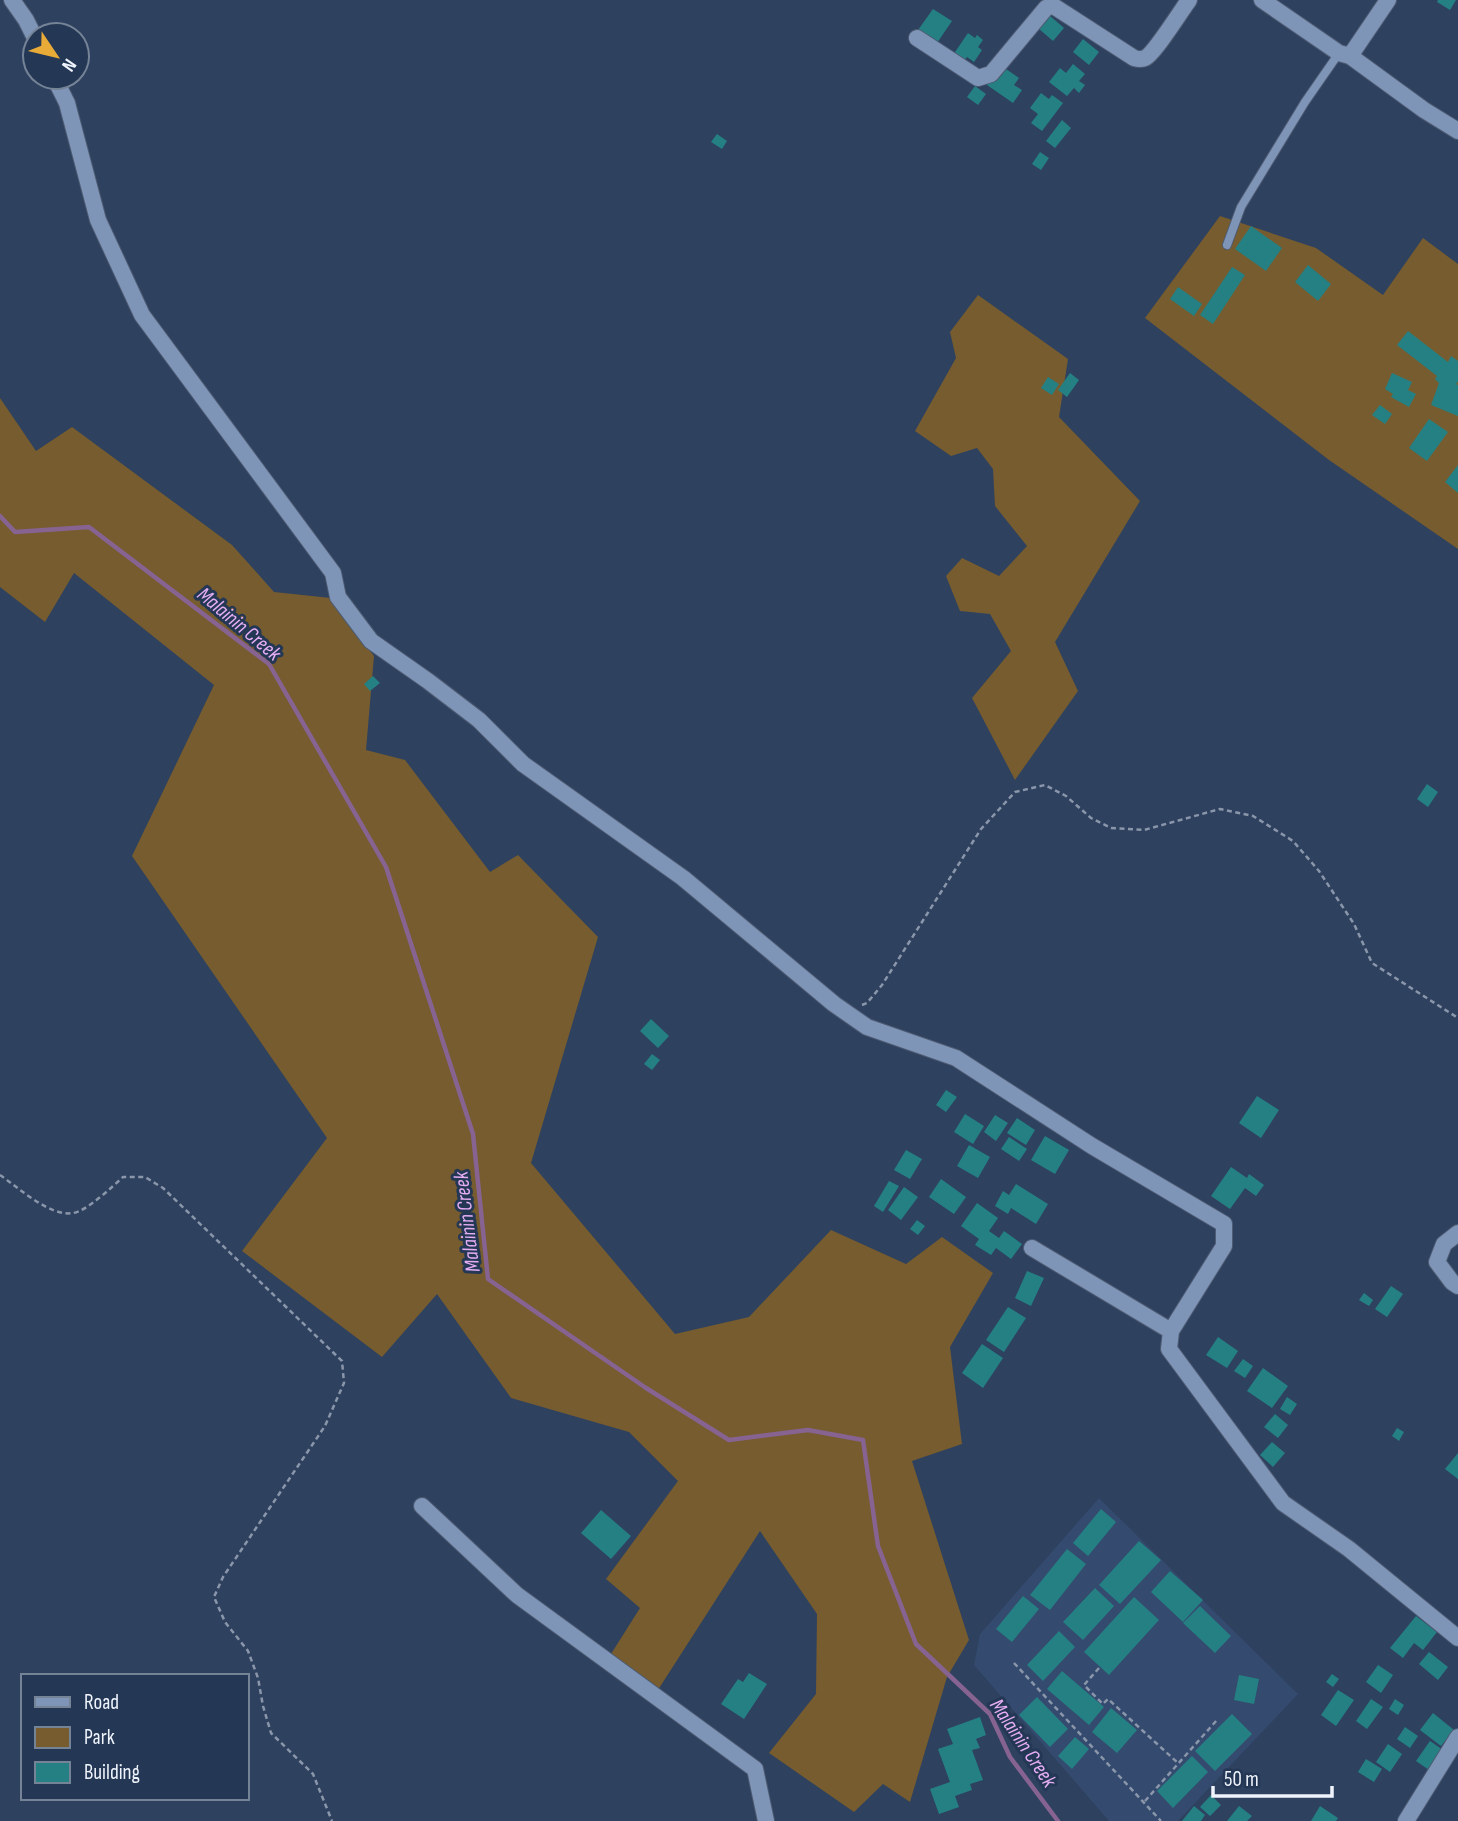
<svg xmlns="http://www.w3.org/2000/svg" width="1458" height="1821" font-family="'Sofia Sans Condensed',sans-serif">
<rect width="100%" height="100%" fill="#2e415f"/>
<path fill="#344a6e" d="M1099 1498 1298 1694 1178 1821H1109L974 1665 980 1634Z"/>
<path fill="#765c2f" d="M1220 216 1316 248 1383 295 1423 238 1458 264V549L1329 460 1145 318Z
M978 295 1068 359 1059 417 1140 501 1055 642 1078 691 1015 780 972 698 1011 651 990 614 960 611 946 576 962 558 999 576 1027 546 995 506 993 469 977 448 951 456 915 431 956 358 950 332Z
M0 398 36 451 72 427 232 545 274 592 331 598 374 656 366 750 405 760 490 872 518 855 598 937 531 1163 675 1334 749 1317 831 1230 906 1264 942 1237 993 1273 950 1347 962 1444 912 1461 969 1640 947 1677 910 1802 883 1784 854 1812 769 1753 816 1694 817 1614 760 1531 656 1693 611 1654 640 1608 606 1579 678 1481 629 1432 511 1398 437 1294 382 1357 242 1251 327 1138 132 856 214 685 74 573 45 622 0 587Z"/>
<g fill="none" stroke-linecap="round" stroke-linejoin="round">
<path stroke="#876391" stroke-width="4.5" d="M0 516 15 532 89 527 269 664 386 867 473 1134 488 1279 646 1388 729 1440 808 1430 863 1440 878 1546 916 1644 990 1714 1010 1757 1058 1821"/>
</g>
<path fill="#258084" d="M1438 0H1456L1450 10 1437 2Z
M933 9 952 21 937 43 918 30Z
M1049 15 1064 28 1053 41 1038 28Z
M968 33 975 38 977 35 983 40 978 47 982 50 974 62 967 57 963 62 953 55Z
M1083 39 1099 52 1089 65 1073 52Z
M1073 64 1085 74 1079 81 1085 85 1079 93 1074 88 1067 96 1049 82 1060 68 1066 73Z
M1006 69 1019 78 1014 85 1022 90 1013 103 987 85 996 72 1001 76Z
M975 86 986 94 978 105 967 97Z
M1041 93 1049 99 1052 95 1063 103 1042 131 1031 123 1038 114 1030 108Z
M1062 120 1071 128 1055 148 1046 141Z
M717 134 727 141 722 149 711 142Z
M1040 152 1049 158 1041 170 1032 164Z
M1251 226 1282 248 1266 271 1235 249Z
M1308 265 1331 284 1318 301 1295 282Z
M1232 267 1245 275 1213 324 1200 315Z
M1178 287 1202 304 1194 316 1170 299Z
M1408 331 1448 362 1451 356 1458 361V382L1456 384 1458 385V416L1431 405 1439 383 1435 379 1437 376 1397 345Z
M1070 373 1079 380 1067 397 1058 390Z
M1392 373 1412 382 1408 390 1416 394 1409 407 1391 397 1393 394 1385 389Z
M1048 377 1059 384 1052 395 1041 388Z
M1380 405 1392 414 1385 424 1372 415Z
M1429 419 1448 432 1427 461 1409 448Z
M1458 465V493L1445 482Z
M373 676 380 683 370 691 364 684Z
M1427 784 1438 792 1428 807 1417 799Z
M651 1019 669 1036 658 1048 640 1031Z
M652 1054 660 1060 652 1070 644 1064Z
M946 1090 957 1097 946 1112 936 1105Z
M1257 1096 1279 1110 1261 1138 1239 1123Z
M965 1114 984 1126 973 1144 954 1132Z
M995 1115 1008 1123 996 1141 984 1132Z
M1017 1118 1035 1130 1026 1145 1007 1133Z
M1045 1136 1069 1150 1055 1174 1031 1160Z
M1009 1137 1027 1149 1019 1161 1001 1149Z
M969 1145 990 1157 978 1178 957 1166Z
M906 1150 922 1159 910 1179 894 1170Z
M1231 1167 1247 1178 1249 1174 1264 1185 1256 1196 1245 1188 1230 1209 1211 1196Z
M941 1179 966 1197 954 1214 929 1197Z
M889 1181 899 1186 883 1212 874 1206Z
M1016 1184 1048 1204 1036 1224 1011 1208 1008 1214 995 1206 1003 1191 1009 1195Z
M904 1187 918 1197 901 1220 888 1210Z
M977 1203 998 1218 989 1231 999 1238 1004 1231 1022 1244 1011 1259 996 1248 991 1255 975 1245 979 1239 961 1226Z
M917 1220 925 1226 918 1235 910 1229Z
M1027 1271 1044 1278 1031 1306 1015 1298Z
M1391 1286 1403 1294 1387 1317 1375 1309Z
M1364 1293 1373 1300 1369 1306 1359 1300Z
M1008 1307 1026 1318 1004 1352 986 1340Z
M1218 1337 1238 1351 1227 1368 1206 1355Z
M982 1344 1003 1358 983 1388 962 1373Z
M1243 1359 1253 1366 1245 1378 1234 1371Z
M1263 1368 1288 1386 1272 1408 1247 1391Z
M1287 1397 1297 1404 1290 1415 1280 1409Z
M1275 1414 1288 1425 1278 1438 1264 1427Z
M1397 1428 1404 1432 1399 1441 1392 1436Z
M1272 1442 1285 1453 1273 1467 1260 1455Z
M1458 1453V1479L1445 1469Z
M1101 1509 1116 1522 1088 1556 1073 1543Z
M601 1510 631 1536 611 1559 581 1533Z
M1139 1541 1161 1560 1120 1604 1099 1585Z
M1067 1549 1086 1564 1050 1610 1030 1595Z
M1170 1571 1203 1600 1183 1622 1151 1592Z
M1095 1588 1114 1606 1083 1640 1063 1622Z
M1023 1596 1039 1609 1012 1642 996 1629Z
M1134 1597 1159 1620 1109 1675 1084 1652Z
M1200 1606 1231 1636 1215 1653 1183 1623Z
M1416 1616 1437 1632 1423 1650 1414 1643 1403 1658 1390 1648Z
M1059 1631 1075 1647 1043 1681 1027 1665Z
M1429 1652 1448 1667 1438 1680 1419 1664Z
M1378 1665 1393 1675 1381 1693 1366 1682Z
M1062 1671 1104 1707 1089 1725 1047 1689Z
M749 1673 767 1684 744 1719 721 1704 738 1679 743 1682Z
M1332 1674 1339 1679 1333 1687 1326 1682Z
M1239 1675 1259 1679 1254 1704 1234 1700Z
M1338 1690 1354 1700 1336 1726 1321 1715Z
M1037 1697 1068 1729 1050 1747 1019 1715Z
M1371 1699 1383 1707 1367 1729 1356 1721Z
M1395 1699 1404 1705 1398 1715 1389 1709Z
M1111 1708 1137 1730 1117 1753 1092 1732Z
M1433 1713 1454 1730 1441 1746 1420 1730Z
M1232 1714 1252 1734 1215 1771 1195 1751Z
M980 1717 986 1735 976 1739 980 1748 972 1750 983 1780 970 1784 972 1790 955 1796 959 1807 939 1814 930 1789 950 1782 938 1749 953 1744 947 1729Z
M1405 1727 1418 1736 1410 1748 1397 1739Z
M1075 1737 1089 1749 1072 1769 1058 1756Z
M1430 1741 1446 1752 1432 1772 1416 1761Z
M1388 1744 1402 1754 1390 1772 1376 1762Z
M1192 1756 1208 1772 1173 1808 1157 1791Z
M1366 1759 1382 1769 1374 1782 1358 1772Z
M1211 1795 1221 1805 1210 1816 1200 1807Z
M1194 1806 1205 1815 1201 1821H1182Z
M1239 1806 1252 1816 1247 1821H1227Z
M1320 1806 1338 1818 1336 1821H1311Z"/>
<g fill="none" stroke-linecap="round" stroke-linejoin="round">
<g stroke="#4e5c73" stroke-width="10">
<path id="lane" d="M1227 245 1241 207 1305 102 1339 53"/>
</g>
<g stroke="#4e5c73" stroke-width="18">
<path id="street" d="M12 0 26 20 35 38
M1262 0 1339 53 1350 56 1424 110 1458 131
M917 38 978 78 991 74 1046 8 1051 6 1055 7 1134 58C1138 59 1141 60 1145 58 1154 54 1181 11 1189 0
M1350 56 1388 0
M54 77 67 103 98 220 142 315 333 573 338 597 371 641 428 681 479 720 523 764 683 878 834 1004 867 1027 956 1058 1092 1146 1224 1224V1246L1171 1331 1169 1349 1283 1503 1349 1549 1458 1638
M1458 1233 1444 1244 1437 1262 1452 1282 1458 1286
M1032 1248 1171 1331
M422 1506 517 1595 755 1769 766 1821
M1406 1821 1458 1737"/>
</g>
<path stroke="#8a96aa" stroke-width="2.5" stroke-dasharray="5 3.5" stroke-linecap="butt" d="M862 1005 867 1003 882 985 981 829 1015 792 1045 785 1066 796 1091 818 1111 828 1144 830 1220 809 1253 816 1293 841 1319 871 1354 924 1372 963 1458 1018
M0 1175C19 1188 50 1217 73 1213 87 1211 112 1187 123 1177H145L163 1188 342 1361 344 1383 325 1426 223 1577 214 1597 225 1622 248 1651 258 1678 263 1706 271 1733 313 1774 332 1821
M1014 1663 1161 1821
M1099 1668 1084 1685 1103 1704 1108 1699 1178 1763
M1145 1801 1217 1720"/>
<use href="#lane" stroke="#7f95b8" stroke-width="8"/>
<use href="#street" stroke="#7f95b8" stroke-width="16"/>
</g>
<g text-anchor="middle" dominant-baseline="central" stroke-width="6" stroke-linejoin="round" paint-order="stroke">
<g font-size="21" font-style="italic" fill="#e5aef4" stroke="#243754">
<text transform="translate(239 624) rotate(40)">Malainin Creek</text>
<text transform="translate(467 1222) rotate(-97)">Malainin Creek</text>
<text transform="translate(1023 1743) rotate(56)">Malainin Creek</text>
</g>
</g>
<rect x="21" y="1674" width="228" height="126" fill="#243754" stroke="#758397" stroke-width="2"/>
<rect x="35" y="1697" width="35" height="10" fill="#7f95b8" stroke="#758397" stroke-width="2"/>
<text x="84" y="1709" font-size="21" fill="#eff4fc">Road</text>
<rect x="35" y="1727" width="35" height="21" fill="#765c2f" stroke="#758397" stroke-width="2"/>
<text x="84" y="1744" font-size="21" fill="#eff4fc">Park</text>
<rect x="35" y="1762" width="35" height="21" fill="#258084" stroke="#758397" stroke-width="2"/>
<text x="84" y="1779" font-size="21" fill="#eff4fc">Building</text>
<g transform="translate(56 56) rotate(125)"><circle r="33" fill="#243754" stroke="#758397" stroke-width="2"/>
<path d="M0-5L12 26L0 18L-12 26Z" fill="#e8ab37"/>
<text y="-10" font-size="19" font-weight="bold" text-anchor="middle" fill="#eff4fc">N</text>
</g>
<path d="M1213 1786v10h119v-10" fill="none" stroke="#eff4fc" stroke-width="3.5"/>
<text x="1224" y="1786" font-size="21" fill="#eff4fc" stroke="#243754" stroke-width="5" paint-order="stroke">50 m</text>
</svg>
